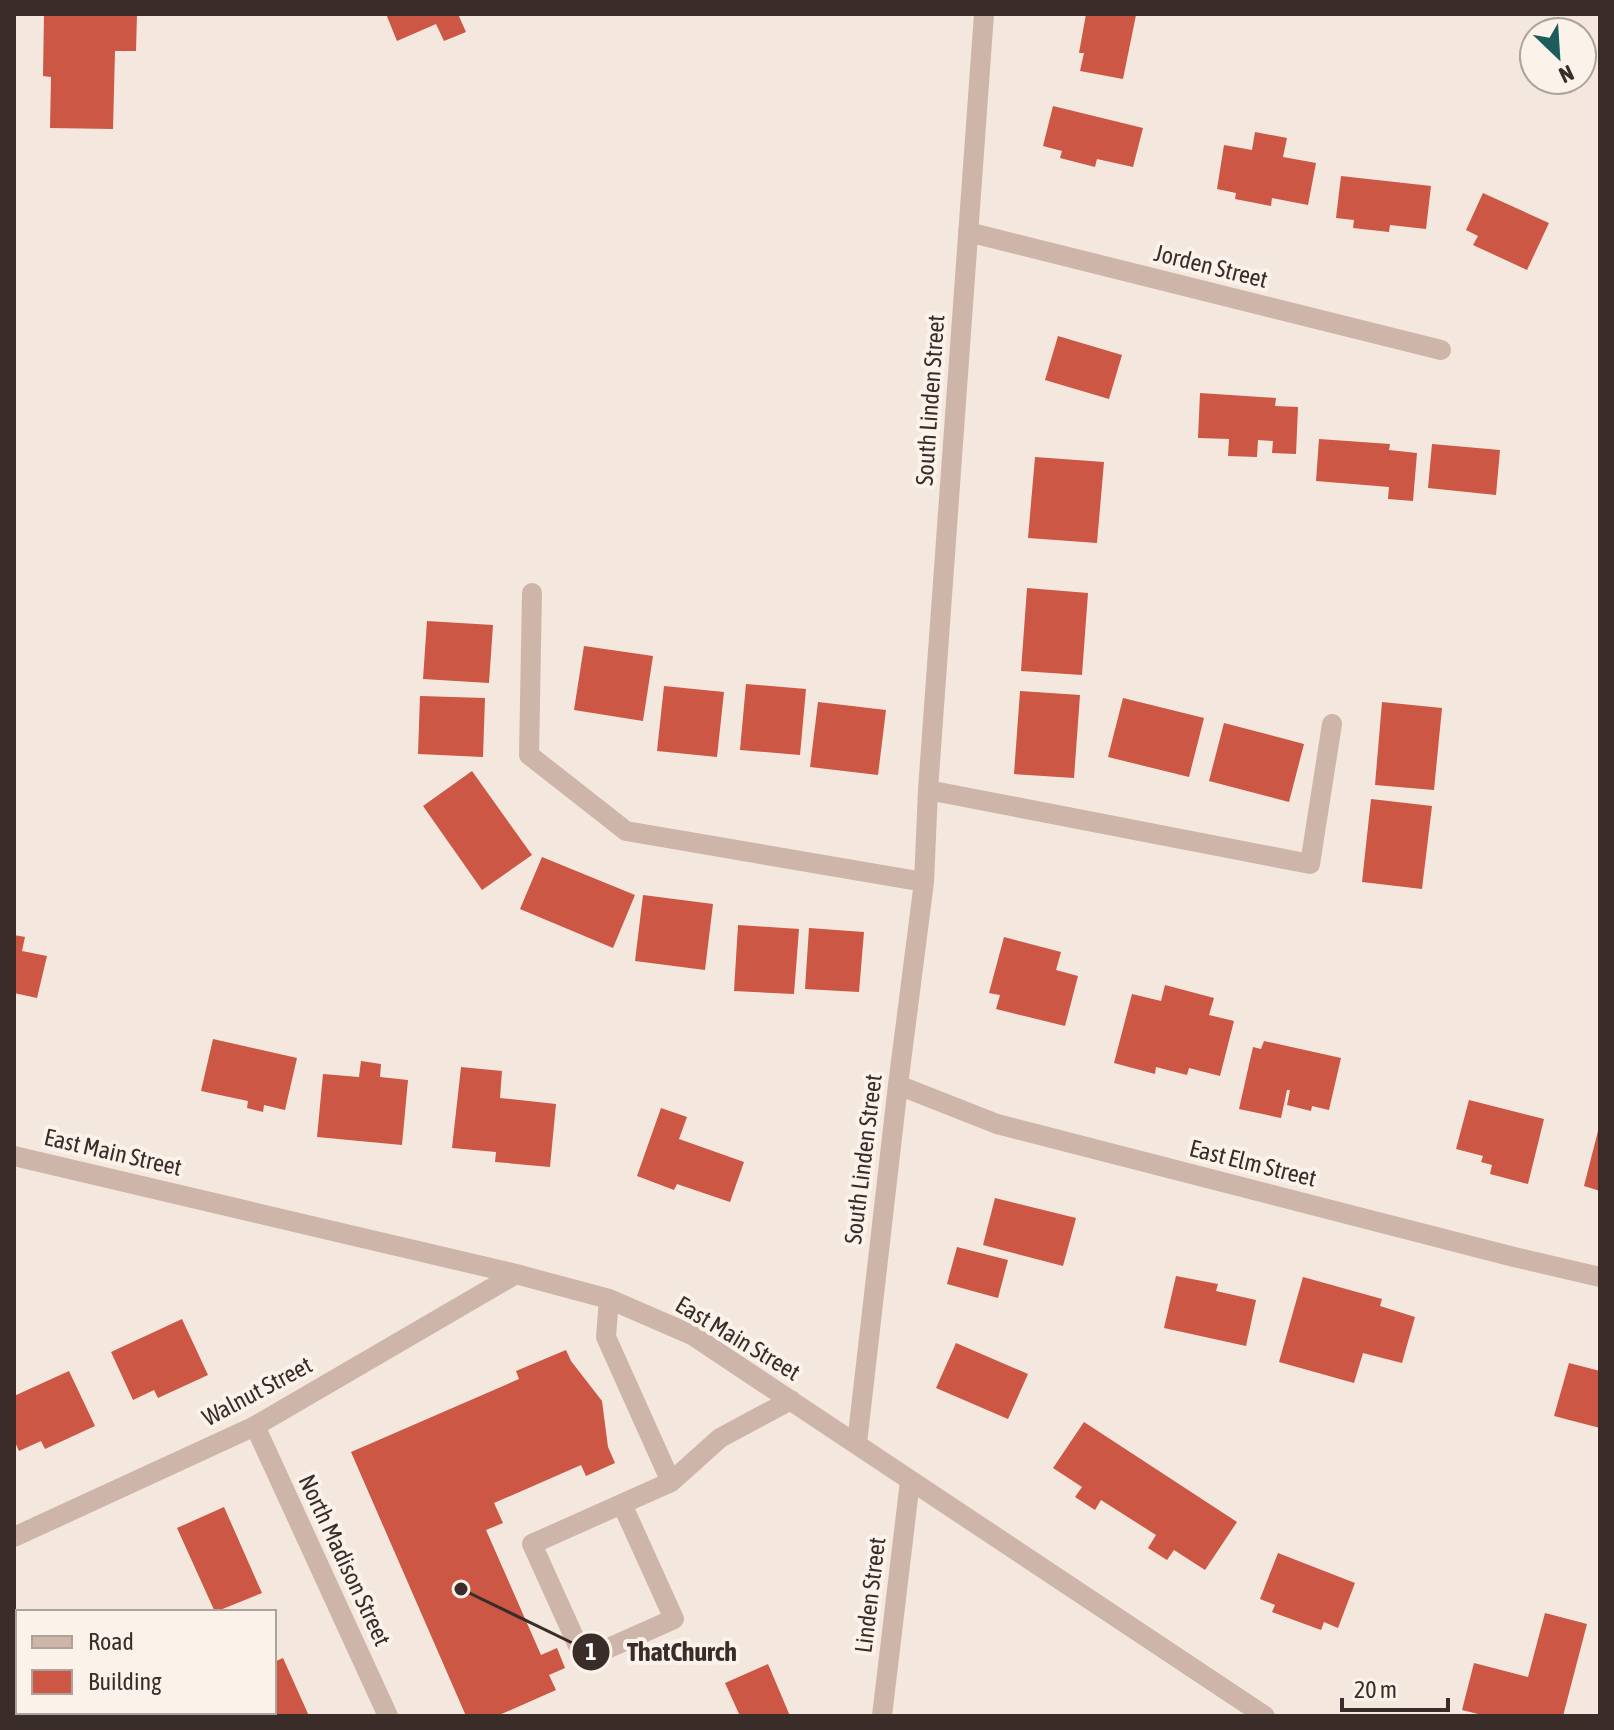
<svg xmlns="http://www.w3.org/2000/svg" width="1614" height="1730" font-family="'Asap Condensed',sans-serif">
<rect width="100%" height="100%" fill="#f4e7de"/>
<path fill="#cb5744" d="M44 14H137L136 51H115L113 129 50 128 51 77 43 76Z
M386 14H458L466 32 444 41 436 24 397 41Z
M1086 14 1136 15 1123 79 1080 71 1084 53H1079Z
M1053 106 1143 128 1133 167 1097 159 1095 167 1060 158 1062 151 1043 146Z
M1255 132 1287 138 1283 157 1316 163 1308 205 1272 198 1271 206 1235 199 1236 193 1217 189 1224 145 1252 150Z
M1341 176 1431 186 1426 229 1390 225 1389 232 1353 228 1354 220 1336 218Z
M1483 193 1549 223 1527 270 1473 245 1478 236 1466 230Z
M1058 336 1122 355 1109 399 1045 380Z
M1200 393 1276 398 1275 406 1298 407 1296 454 1272 453 1273 441 1258 440 1257 457 1228 456 1229 439 1198 438Z
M1319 439 1390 444 1389 450 1417 453 1413 501 1388 499 1389 487 1316 481Z
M1432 444 1500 450 1496 495 1428 488Z
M1035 457 1104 462 1097 543 1028 538Z
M1027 588 1088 593 1082 675 1021 671Z
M427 621 493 625 489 683 423 679Z
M584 646 653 656 643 721 574 710Z
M746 684 806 689 800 755 740 750Z
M664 686 724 692 717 757 657 751Z
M1020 691 1080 695 1074 778 1014 774Z
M420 696 485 698 483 757 418 754Z
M1123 698 1204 718 1189 777 1108 757Z
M818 702 886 710 878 775 810 767Z
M1382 702 1442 708 1434 790 1375 785Z
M1224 723 1304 744 1289 802 1209 781Z
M472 771 532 855 482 890 423 806Z
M1371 799 1432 806 1422 889 1362 882Z
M542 857 635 895 613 948 520 909Z
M643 895 713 904 705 970 635 961Z
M738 925 799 929 794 994 734 991Z
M809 928 864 932 859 992 805 989Z
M14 935 25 937 22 951 47 956 37 998 14 993Z
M1004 937 1061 952 1056 970 1078 976 1065 1026 996 1009 1000 995 989 993Z
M1165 985 1214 998 1209 1015 1234 1021 1220 1076 1189 1068 1187 1075 1156 1067 1155 1074 1114 1063 1132 994 1161 1001Z
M213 1039 297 1058 285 1110 264 1105 263 1112 247 1108 248 1101 201 1091Z
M1264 1041 1341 1058 1329 1110 1312 1106 1311 1111 1287 1105 1290 1090H1287L1281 1118 1239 1109 1253 1047 1261 1049Z
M361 1061 381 1064 380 1077 408 1080 402 1145 317 1137 323 1074 359 1077Z
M461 1067 502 1071 500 1098 556 1104 550 1167 495 1162 496 1152 452 1148Z
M1469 1100 1544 1119 1528 1184 1490 1174 1492 1165 1481 1162 1483 1156 1456 1149Z
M661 1108 687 1117 679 1139 744 1162 730 1202 677 1184 674 1190 637 1176Z
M1599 1127H1600V1191L1584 1186Z
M995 1198 1076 1218 1063 1266 983 1245Z
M957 1247 1008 1260 998 1298 947 1284Z
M1176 1276 1218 1284 1216 1291 1256 1300 1246 1346 1164 1328Z
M1303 1277 1382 1299 1380 1306 1415 1317 1402 1363 1363 1353 1354 1383 1279 1362Z
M182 1319 208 1375 158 1398 154 1390 133 1400 111 1352Z
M956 1343 1028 1374 1008 1419 936 1388Z
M566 1350 571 1361 602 1401 608 1447 615 1463 586 1476 581 1465 494 1503 503 1523 486 1530 541 1655 557 1648 565 1668 549 1675 556 1690 497 1716H466L351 1452 519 1379 516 1371Z
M1569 1363 1600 1371V1428L1554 1416Z
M69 1371 95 1426 45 1449 41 1441 19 1451 14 1440V1396Z
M1084 1422 1237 1522 1205 1570 1174 1550 1167 1560 1148 1548 1156 1535 1101 1500 1095 1510 1075 1497 1082 1487 1053 1468Z
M224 1507 262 1593 215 1612 177 1528Z
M1278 1553 1355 1583 1338 1628 1324 1622 1321 1630 1272 1612 1275 1605 1260 1599Z
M1545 1613 1587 1624 1563 1716H1486L1462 1710 1474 1663 1528 1677Z
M18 1627V1685L14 1687V1629Z
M283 1658 309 1716H225L223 1712H274V1662Z
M768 1664 790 1716H740L725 1683Z"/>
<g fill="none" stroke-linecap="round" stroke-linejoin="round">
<path stroke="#cdb5a9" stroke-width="20" d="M968 232 1441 350
M532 593 529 755 626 831 924 882
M928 790 1310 864 1332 724
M898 1085 997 1124 1514 1257 1600 1277
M14 1156 516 1274 609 1299 692 1335 1265 1716
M609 1299 606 1337 671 1482 532 1544 584 1659 674 1619 622 1504
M255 1426 388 1716
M857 1443 898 1085 924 882 928 790 984 14
M671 1482 720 1438 791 1400
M14 1537 255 1426 516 1274
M882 1716 910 1481"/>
</g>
<g text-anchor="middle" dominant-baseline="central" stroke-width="8" stroke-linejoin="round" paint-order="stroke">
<g font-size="24" fill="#392c29" stroke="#fbf2ea">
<text transform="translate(1211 266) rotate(14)">Jorden Street</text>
<text transform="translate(930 400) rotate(-86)">South Linden Street</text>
<text transform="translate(113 1152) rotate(13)">East Main Street</text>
<text transform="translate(863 1159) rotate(-83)">South Linden Street</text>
<text transform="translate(1253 1163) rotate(14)">East Elm Street</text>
<text transform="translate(738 1338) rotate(31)">East Main Street</text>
<text transform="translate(257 1391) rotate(-28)">Walnut Street</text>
<text transform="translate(345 1560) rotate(65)">North Madison Street</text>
<text transform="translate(870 1595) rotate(-83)">Linden Street</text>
</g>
</g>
<path fill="none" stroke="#392c29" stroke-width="3" d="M461 1589L591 1652"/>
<g fill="#392c29" stroke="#fbf2ea" stroke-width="3">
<circle cx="461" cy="1589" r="8"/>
<circle cx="591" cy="1652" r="20"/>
</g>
<g font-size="24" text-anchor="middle" font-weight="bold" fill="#fff">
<text x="591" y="1660">1</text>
</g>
<g font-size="26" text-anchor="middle" font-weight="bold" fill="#392c29" stroke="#fbf2ea" stroke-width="8" stroke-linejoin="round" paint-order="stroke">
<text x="682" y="1661">ThatChurch</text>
</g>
<rect width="1614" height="1730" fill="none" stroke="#392c29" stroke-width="32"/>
<rect x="16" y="1610" width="260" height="104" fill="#fbf2ea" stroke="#ada39d" stroke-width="2"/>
<rect x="32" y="1636" width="40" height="12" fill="#cdb5a9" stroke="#ada39d" stroke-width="2"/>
<text x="88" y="1650" font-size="24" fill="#392c29">Road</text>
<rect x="32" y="1670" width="40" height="24" fill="#cb5744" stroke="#ada39d" stroke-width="2"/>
<text x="88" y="1690" font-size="24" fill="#392c29">Building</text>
<g transform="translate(1558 56) rotate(155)"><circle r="38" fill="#fbf2ea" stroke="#ada39d" stroke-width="2"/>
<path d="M0-6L14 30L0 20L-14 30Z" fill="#1c5d5b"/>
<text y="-12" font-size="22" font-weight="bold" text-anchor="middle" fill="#392c29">N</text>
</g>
<path d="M1342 1698v12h106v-12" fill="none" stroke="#392c29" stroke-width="4"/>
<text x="1354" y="1698" font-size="24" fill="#392c29" stroke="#fbf2ea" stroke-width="6" paint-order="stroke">20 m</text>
</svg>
